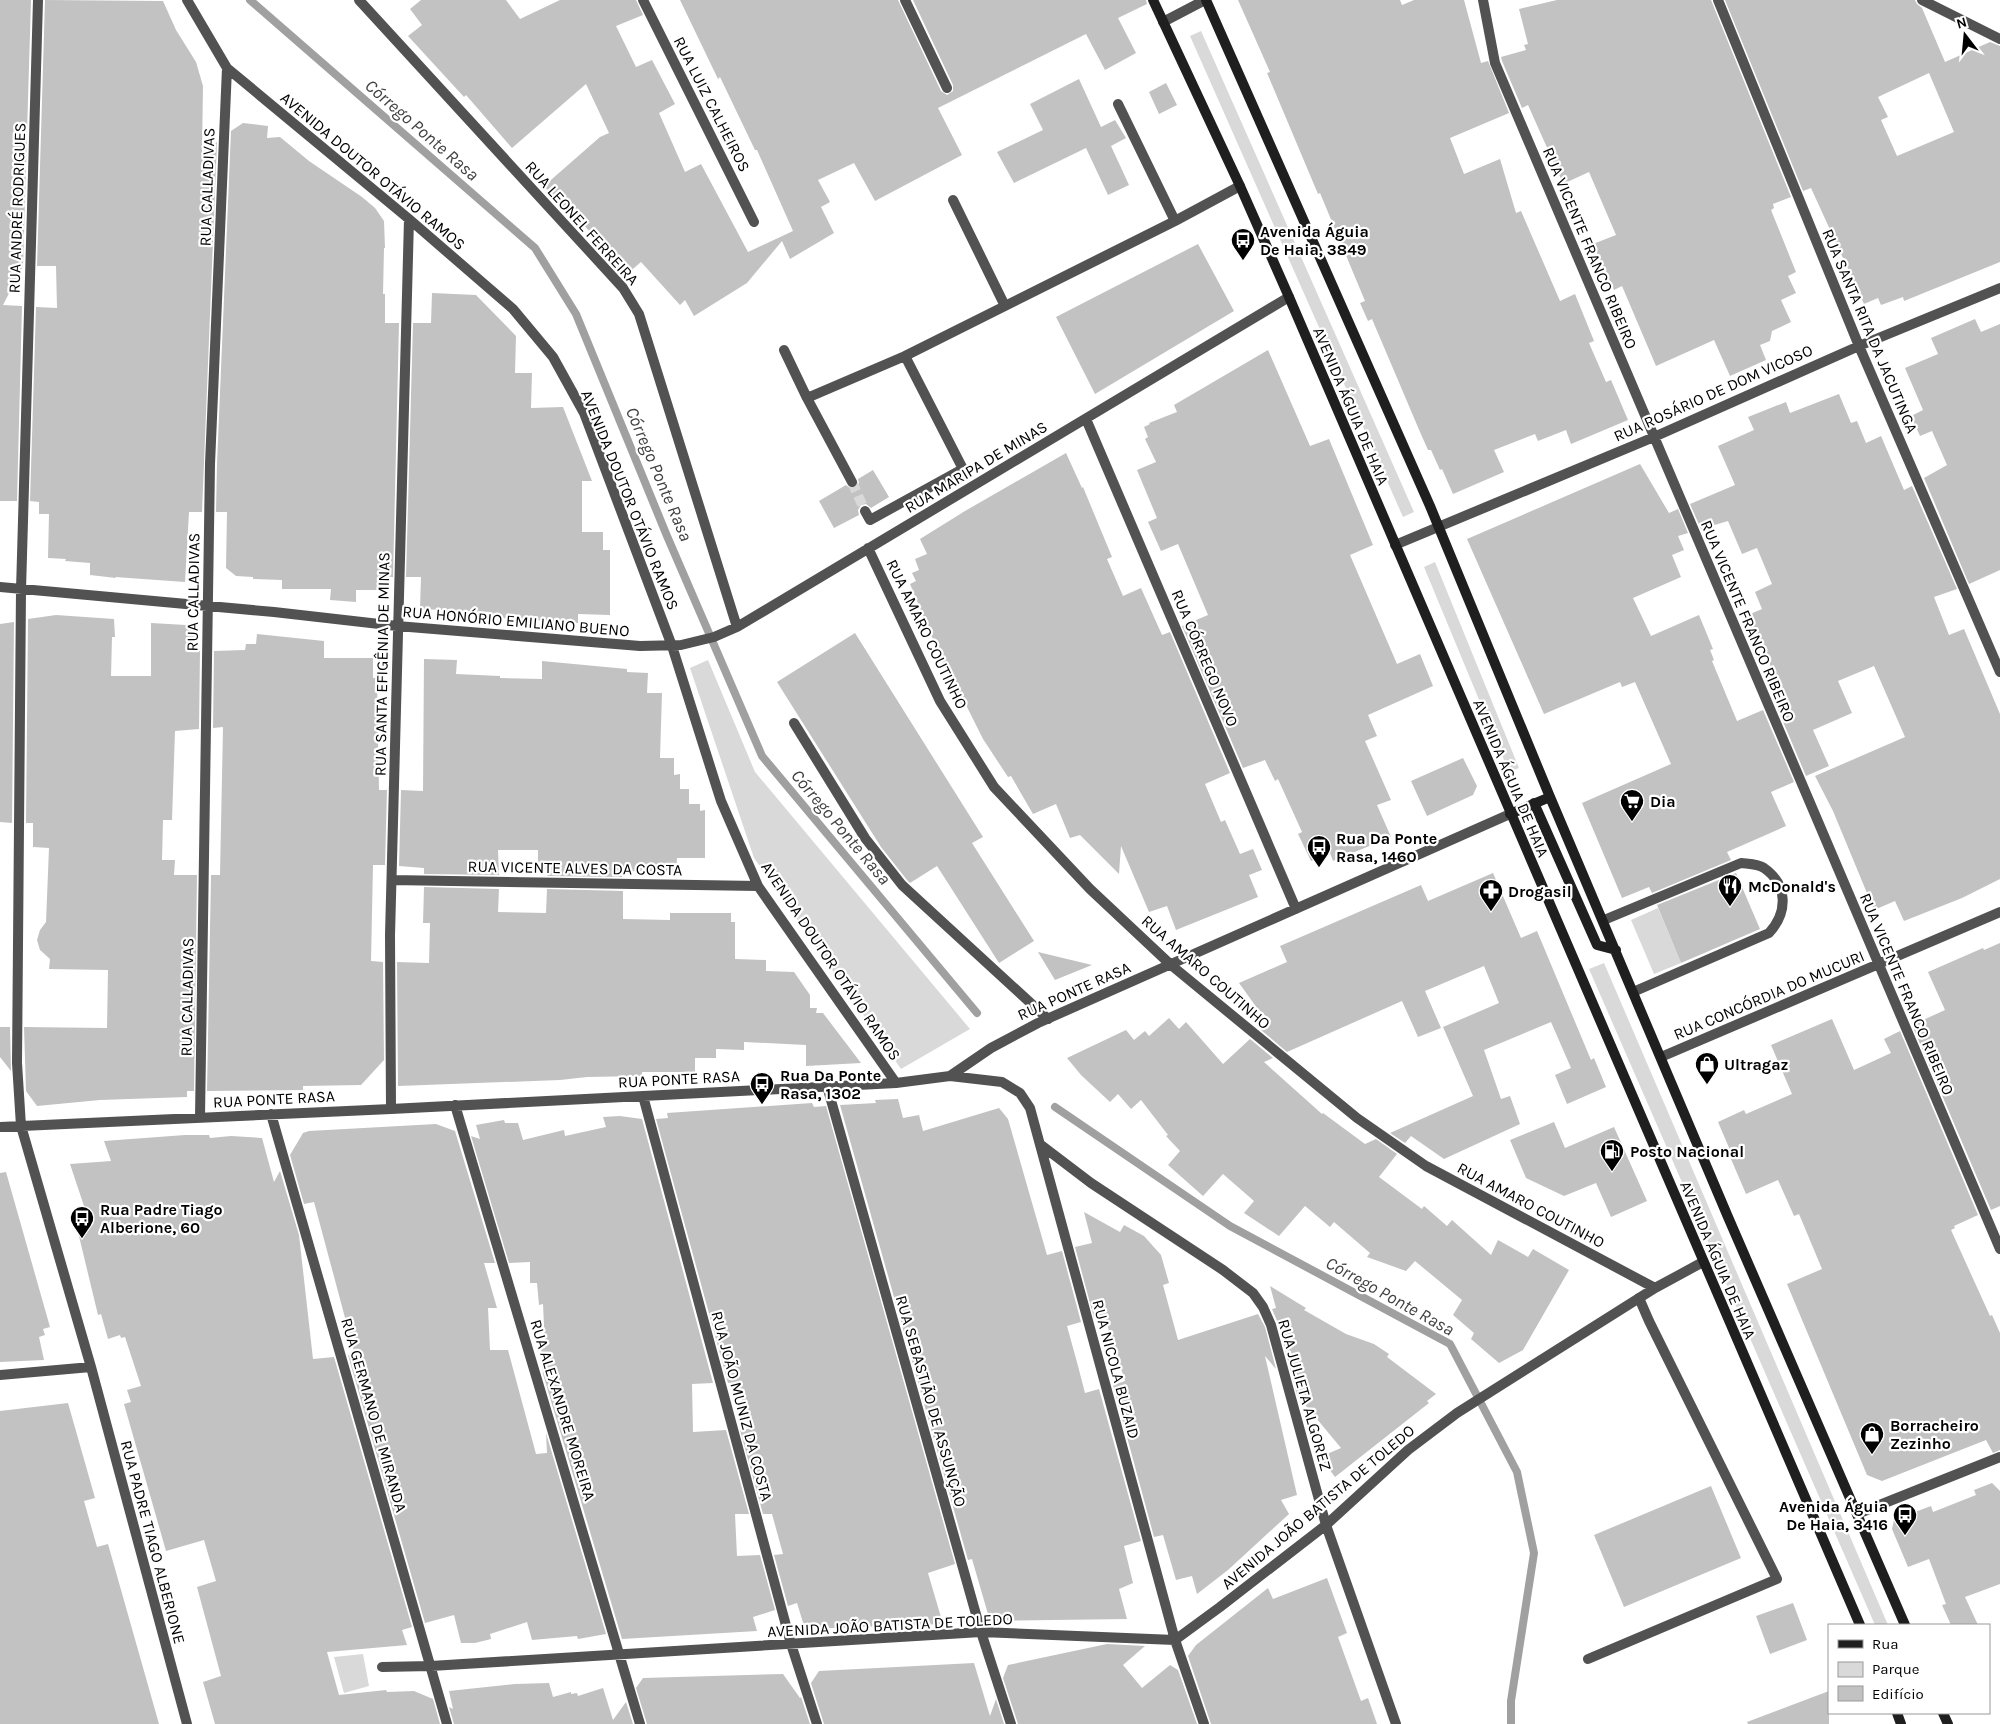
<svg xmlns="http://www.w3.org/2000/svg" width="2000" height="1724" font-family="Karla,sans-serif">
<rect width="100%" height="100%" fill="#fff"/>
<path fill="#d9d9d9" d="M1201 31 1414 512 1403 517 1190 36Z
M1435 562 1519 768 1509 772 1424 567Z
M708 660 755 772 970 1029 901 1069 754 858 690 668Z
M1658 908 1681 963 1654 974 1631 920Z
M1604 963 1888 1625H1875L1589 969Z
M363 1654 369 1686 344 1693 334 1657Z"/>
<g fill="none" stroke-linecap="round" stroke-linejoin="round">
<path stroke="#a0a0a0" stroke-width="8" d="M250 0 535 248 576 314 667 536 762 756 977 1013
M1055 1107 1230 1226 1450 1344 1517 1472 1534 1553 1511 1701V1724"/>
</g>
<path fill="#c2c2c2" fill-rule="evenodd" d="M0 0H31L23 266 3 305 22 306 17 501H0Z
M45 0 163 1 176 30 196 62 203 86 202 152 217 142 202 512H189L185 582 115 577 116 578 90 575V563L65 561 66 559 48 558 49 514H39V502L30 501 36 307 57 308 56 266H37Z
M421 0H506L520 19 560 0H636L643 15 616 26 636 67 652 60 675 104 659 113 685 172 701 164 748 252 793 231 757 150H755L720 77 718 79 680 0H898L941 91 947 95 953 91V85L913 0H1146L1147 4 1118 18 1136 53 1105 70 1086 34 938 108 962 155 875 201 854 163 818 180 830 202 821 207 834 233 790 259 782 241 747 283 694 316 685 300 680 305 641 262 627 274 583 224 581 226 544 186 600 137 609 133 586 84 512 148 466 95 464 97 408 36 422 25 410 9Z
M1238 0H1400L1402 5 1414 0H1464L1481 63 1488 61 1509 113 1450 138 1464 174 1500 159 1516 213 1521 211 1560 301 1575 294 1594 341 1589 343 1606 382 1611 380 1628 420 1571 444 1566 430 1538 441 1535 434 1494 450 1504 472 1453 494 1442 469 1440 470 1431 450H1428L1420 432 1372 319 1368 321 1360 303 1365 301 1320 193 1318 194 1267 73 1270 72Z
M1557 0H1711L1791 197 1773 204 1774 208 1771 210 1796 272 1788 276 1796 293 1781 300 1791 322 1772 331 1770 341 1760 345 1766 360 1730 376 1714 340 1656 366 1622 286 1614 290 1593 244 1616 235 1589 172 1565 183 1563 178 1561 179 1528 105 1522 108 1502 61 1501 57 1526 50 1524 45 1528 44 1519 9Z
M1725 0H1915L1917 4 1922 8 1945 62 1990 42 2000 46V262L1904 301 1903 297 1881 305 1878 298 1864 304 1811 188 1803 191ZM1929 73 1954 132 1897 156 1881 120 1888 117 1878 97Z
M1079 79 1101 127 1115 120 1126 138 1111 146 1129 185 1108 195 1086 148 1014 183 997 152 1043 130 1030 104Z
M1166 83 1177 105 1159 114 1149 92Z
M243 123 268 126 267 138 280 137 309 161 362 197 375 208 384 221 385 248H384L383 294H385V323H399L393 577 378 576V590H356V602L330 600 331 589H282V580L253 579V577L236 576 226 568 227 512H216L217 464 231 131Z
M1198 244 1234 311 1095 394 1056 317Z
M432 293 476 295 516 336 515 373H532L531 408 563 407 592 481H582V532H603V550H610V615L578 614V623L489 617 490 612 420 609 421 577H406L413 323H431Z
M1975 319 1981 332 2000 324V570L1969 584 1924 478 1947 465 1932 431 1920 436 1911 416 1923 410 1905 368 1938 354 1931 338Z
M1268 350 1310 446 1329 439 1373 545 1350 555 1397 664 1420 654 1433 686 1368 715 1377 736 1365 741 1391 800 1377 805 1391 837 1333 861 1330 853 1311 861 1298 834 1302 832 1278 779 1275 781 1265 760 1243 768 1182 626 1208 615 1178 544 1161 551 1148 522 1157 518 1137 470 1156 462 1145 439 1148 437 1144 427 1150 424 1149 423 1177 412 1174 405Z
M1839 394 1851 423 1857 421 1866 443 1881 436 1904 490 1912 486 1957 589 1934 597 1949 635 1964 629 2000 714V879L1962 898 1904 921 1895 901 1874 910 1833 811 1815 776 1905 737 1874 666 1838 681 1852 713 1813 730 1829 766 1806 776 1776 705 1786 701 1748 615 1762 609 1755 592 1772 584 1757 548 1742 554 1728 521 1701 529 1690 504 1735 485 1718 446 1754 430 1748 417 1786 402 1790 413Z
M1066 453 1082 488 1083 487 1112 557 1107 559 1123 596 1141 588 1162 635 1170 632 1230 773 1205 784 1221 822 1225 820 1240 854 1253 849 1262 870 1249 875 1258 897 1176 930 1167 906 1149 912 1121 846 1119 874 1080 835 1070 838 1056 804 1033 814 1011 776 1008 777 983 739 966 705 962 706 946 671 910 584 916 581 912 573 919 570 915 559 927 554 920 539 965 511Z
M1640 464 1669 513 1678 509 1688 533 1678 536 1684 550 1672 555 1681 577 1633 598 1651 636 1699 615 1713 649 1710 650 1714 660 1712 661 1737 721 1763 710 1794 782 1771 792 1786 826 1727 852 1731 860 1652 893 1649 887 1622 898 1582 803 1671 764 1635 682 1622 687 1620 682 1544 714 1467 539Z
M873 470 889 497 871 508 866 504 861 505 858 510 859 515 834 528 819 501 846 485 851 489 856 488 859 483 858 479Z
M56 615 114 619 115 637H112L111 676H151V623L186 625 195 634V651H200L199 729 175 731 172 820H163L162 860H175L174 875H197L194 1091H187V1097L100 1100 37 1106 26 1091 24 1027 107 1028 108 970 49 969 50 959 40 950 37 940 40 930 46 922 49 848 33 847V823H26L28 619Z
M14 622 12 823 0 822V624Z
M855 633 983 837 972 843 1034 941 999 963 937 866 910 883 907 880 881 847 777 682Z
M257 634 324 641V658H373V678H377L379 790H387L385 865H373L371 961 383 962 384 1060 361 1085 303 1086V1090L207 1091 211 875H220L223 727 213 728 214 651 245 650 246 644H256Z
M424 659 457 660 456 674 500 676V678L542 679V661L627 669V672L648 673 647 693H662L660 758H674V775L680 774V789H689V804H700V811L705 810V858H677L676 872 622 871V877L547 876V870H538V850H498L499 875 424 874V868L399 866 401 790 423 791Z
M1463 758 1477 786 1473 795 1427 816 1411 781Z
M1493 873 1521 938 1537 931 1591 1060 1594 1058 1606 1087 1567 1104 1555 1075 1571 1068 1551 1022 1484 1050 1501 1099 1510 1096 1520 1124 1444 1159 1411 1136 1405 1143 1390 1133 1473 1096 1443 1027 1499 1003 1484 966 1425 991 1441 1028 1418 1037 1402 1001 1287 1052 1261 1030 1271 1021 1257 1008 1239 983 1287 962 1280 946 1317 930 1421 885 1428 901Z
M1736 873 1760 929 1681 963 1657 905Z
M424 887 499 889 498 912 546 913 547 889 623 891V919L670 920V913H731V922H735V959L766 960V971L794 972 810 995V1008H817L816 1013H823L861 1063 806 1066V1045L744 1042V1050L716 1049V1058H695V1072H642V1076L587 1077 560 1080 398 1086 397 962 429 963 430 923H423Z
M2000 943V1206L1991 1210 1912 1025 1945 1010 1928 972 1983 948 1984 950Z
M1038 952 1092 965 1055 980Z
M1169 1018 1179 1029 1186 1022 1223 1064 1250 1039 1273 1058 1264 1062 1322 1114 1323 1113 1365 1144 1376 1139 1397 1154 1379 1177 1422 1209 1424 1206 1447 1226 1452 1220 1491 1255 1498 1240 1528 1257 1533 1249 1569 1270 1523 1350 1499 1363 1471 1339 1474 1333 1453 1315 1462 1300 1415 1261 1406 1271 1367 1257 1370 1253 1334 1222 1330 1227 1305 1206 1279 1236 1244 1213 1254 1201 1223 1174 1203 1196 1168 1165 1180 1151 1166 1136 1168 1135 1141 1100 1131 1109 1118 1094 1110 1102 1081 1075 1067 1058 1126 1030 1134 1040 1145 1031 1149 1036Z
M1832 1019 1854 1070 1891 1053 1884 1039 1900 1031 1978 1215 1954 1226 1955 1228 1951 1230 1990 1316 1992 1315 2000 1333V1450L1993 1453 1986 1440 1882 1481 1867 1475 1787 1284 1822 1269 1799 1214 1794 1216 1778 1180 1746 1194 1731 1159 1733 1157 1718 1122 1744 1110 1746 1114 1792 1094 1771 1045Z
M0 1027H10L11 1071 0 1057Z
M898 1099 903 1118 919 1115 923 1131 999 1108 1008 1119 1047 1255 1062 1251 1081 1322 1067 1326 1078 1366 1085 1393 1099 1389 1141 1541 1124 1546 1133 1583 1119 1589 1127 1619 990 1621 972 1559 968 1560 840 1105 876 1103 875 1100Z
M812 1103 814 1107 826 1106 955 1564 928 1573 943 1624 805 1629 797 1603 788 1606 774 1555 783 1554 772 1514H763L740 1430 749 1429 737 1382 728 1383 656 1119 668 1118 667 1113Z
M620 1116 642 1119 713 1383 692 1384 693 1432 726 1430 749 1514H735L737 1556 760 1555 775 1610 753 1617 757 1631 622 1639 543 1374 541 1348H545L543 1304 539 1305 537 1283H530V1262L509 1263 471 1136 480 1139 476 1125 504 1120 505 1123H518L523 1140 564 1130 565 1136 606 1127 603 1117Z
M1554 1122 1565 1148 1614 1127 1647 1201 1611 1217 1596 1183 1564 1196 1526 1178 1510 1140Z
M436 1124 455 1131 495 1263H484L497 1308H488L490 1350H508L536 1454 547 1453 546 1433 606 1634 578 1639 577 1636 532 1640 527 1622 490 1634 491 1639 475 1643H461L454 1615 425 1623 348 1355H355L314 1202 304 1204 290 1155 303 1133 309 1131Z
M185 1135H209L210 1138 231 1136 262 1138 274 1182 280 1171 299 1235 313 1359 334 1357 412 1627 402 1630 407 1645 327 1652 339 1695 386 1690 387 1692 414 1691 433 1699 440 1724H215L203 1682 221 1676 197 1587 216 1581 204 1540 166 1551 124 1404 131 1402 127 1390 141 1386 125 1337 121 1338 120 1335 108 1339 101 1314 98 1315 78 1232 84 1231 81 1220 88 1218 70 1164 111 1161 104 1141Z
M6 1172 50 1327 43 1329 45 1335 39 1337 44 1360 0 1362V1173Z
M1084 1212 1120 1232 1124 1225 1144 1236 1161 1255 1169 1283 1163 1285 1178 1340 1258 1314 1265 1327 1276 1369 1265 1356 1297 1495 1281 1500 1289 1514 1228 1570 1197 1594 1192 1576 1176 1580 1163 1535 1154 1537 1113 1385 1125 1381 1104 1315 1094 1318 1075 1247 1092 1243Z
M1270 1286 1306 1308 1304 1310 1346 1334 1374 1344 1389 1354 1387 1357 1436 1394 1427 1401 1429 1403 1335 1477 1320 1457 1341 1448 1297 1395 1278 1323 1272 1309 1276 1308Z
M68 1403 95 1498 84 1501 97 1547 108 1544 159 1724H0V1411Z
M1992 1483 2000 1491V1584L1965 1597 1978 1625H1951L1942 1605 1946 1604 1929 1559 1908 1567 1892 1529 1894 1520 1931 1506 1933 1512 1976 1495 1974 1490Z
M1711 1486 1741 1558 1624 1607 1594 1535Z
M1327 1578 1347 1633 1338 1637 1361 1701 1368 1698 1377 1724H1211L1188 1656 1196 1645 1268 1588 1273 1599Z
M1793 1603 1807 1640 1770 1654 1756 1616Z
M1107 1644 1145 1646 1123 1665 1142 1688 1170 1665 1178 1670 1197 1724H1018L1003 1678 1008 1665Z
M974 1663 990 1716 996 1699 1004 1724H824L811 1683 819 1671Z
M783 1674 800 1698 801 1697 810 1724H647L636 1688 643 1678Z
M549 1683 553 1697 571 1692V1694L577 1693 578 1696 603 1688 613 1720 626 1702 633 1724H454L449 1707 453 1709 449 1691 515 1684Z
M1829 1691V1724H1748L1747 1722Z"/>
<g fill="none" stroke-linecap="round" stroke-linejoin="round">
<path stroke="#d9d9d9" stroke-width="10" stroke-dasharray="10 5" stroke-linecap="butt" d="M852 482 865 511"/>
<path stroke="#525252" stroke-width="10" d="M794 723 865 838 902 885 1048 1019
M1604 920 1741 863C1748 864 1758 864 1764 868 1788 885 1788 912 1769 933L1633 992
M1588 1659 1777 1579 1649 1321 1639 1298"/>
<path stroke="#525252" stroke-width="10" d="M38 0 21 590 17 1063 21 1126 91 1367 187 1724
M187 0 227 68 409 219 513 309 553 357 584 413 672 646 721 801 758 886 896 1083
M359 0 623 288 639 314 737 627
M643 0 754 222
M905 0 947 88
M1483 0 1495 63 2000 1249
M1718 0 1859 346 2000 672
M1922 0 2000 39
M1163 22 1205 0
M1118 104 1175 221
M953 200 1005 306
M784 350 807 398 852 482
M807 398 905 356 1175 221 1240 186
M1086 419 1296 909
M865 511 870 520 963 469 905 356
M1395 545 1654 437 1859 346 2000 288
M868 548 940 701 994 787 1090 889 1171 965 1357 1118 1426 1166 1655 1288
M0 587 274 612 397 626 640 646 681 645 714 637 737 627 1289 297
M392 880 758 886
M1661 1057 2000 912
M950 1076 1002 1082 1020 1093 1030 1108 1175 1640 1204 1724
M827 1086 981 1632 1011 1724
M643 1096 791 1644 817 1724
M455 1105 640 1724
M391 1109 390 935 409 219
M271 1114 447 1724
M200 1117 210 464 227 68
M0 1127 391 1109 896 1083 950 1076 991 1048 1038 1023 1510 814
M1041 1145 1091 1183 1223 1270 1253 1293 1263 1307 1271 1325 1326 1525 1396 1724
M0 1375 91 1367
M1857 1514 2000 1457
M382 1667 431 1666 981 1632 1175 1640 1220 1607 1326 1525 1408 1450 1457 1413 1655 1288 1703 1262"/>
<path stroke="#1f1f1f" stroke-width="10" d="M1153 0 1240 186 1289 297 1860 1625
M1206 0 1430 506 1550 797 1728 1217 1905 1625
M1534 803 1597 945 1616 950
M1510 814 1550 797
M1897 1713 1901 1724
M1943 1713 1948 1724"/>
</g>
<defs>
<g id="bus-pin" transform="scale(1.25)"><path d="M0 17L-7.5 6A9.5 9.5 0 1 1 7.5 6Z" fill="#000" stroke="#fff"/><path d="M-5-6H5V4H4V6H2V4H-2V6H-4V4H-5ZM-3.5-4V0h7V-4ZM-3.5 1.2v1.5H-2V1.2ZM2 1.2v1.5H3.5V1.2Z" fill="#fff"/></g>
<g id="supermarket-pin" transform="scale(1.25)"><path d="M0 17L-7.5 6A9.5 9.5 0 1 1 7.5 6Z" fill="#000" stroke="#fff"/><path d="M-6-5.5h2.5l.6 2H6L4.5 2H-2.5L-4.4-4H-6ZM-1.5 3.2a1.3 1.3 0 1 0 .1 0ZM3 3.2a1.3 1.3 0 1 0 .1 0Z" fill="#fff"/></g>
<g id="restaurant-pin" transform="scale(1.25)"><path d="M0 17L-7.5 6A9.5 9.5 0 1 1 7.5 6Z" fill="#000" stroke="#fff"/><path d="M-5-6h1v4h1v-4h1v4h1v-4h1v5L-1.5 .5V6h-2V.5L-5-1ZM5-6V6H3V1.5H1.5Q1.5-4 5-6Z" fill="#fff"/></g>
<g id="pharmacy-pin" transform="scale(1.25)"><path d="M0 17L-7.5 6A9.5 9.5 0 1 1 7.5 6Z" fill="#000" stroke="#fff"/><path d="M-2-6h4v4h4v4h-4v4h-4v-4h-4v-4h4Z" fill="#fff"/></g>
<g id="shop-pin" transform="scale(1.25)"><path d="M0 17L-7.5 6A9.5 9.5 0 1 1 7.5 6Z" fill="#000" stroke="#fff"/><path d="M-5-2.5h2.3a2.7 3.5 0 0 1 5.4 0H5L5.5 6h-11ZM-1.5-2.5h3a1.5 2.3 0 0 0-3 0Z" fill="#fff"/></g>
<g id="fuel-pin" transform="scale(1.25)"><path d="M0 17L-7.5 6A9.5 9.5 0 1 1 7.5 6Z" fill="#000" stroke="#fff"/><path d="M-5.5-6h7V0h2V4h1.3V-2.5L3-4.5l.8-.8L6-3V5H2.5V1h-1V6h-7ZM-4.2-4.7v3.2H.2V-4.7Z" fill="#fff"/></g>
</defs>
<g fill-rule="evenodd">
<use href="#bus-pin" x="1243" y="240"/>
<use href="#supermarket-pin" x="1632" y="801"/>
<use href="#bus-pin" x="1319" y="847"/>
<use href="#restaurant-pin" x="1730" y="886"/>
<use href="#pharmacy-pin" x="1491" y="891"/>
<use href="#shop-pin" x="1707" y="1064"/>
<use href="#bus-pin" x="762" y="1084"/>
<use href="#fuel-pin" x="1612" y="1151"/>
<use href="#bus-pin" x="82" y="1218"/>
<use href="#shop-pin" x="1872" y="1434"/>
<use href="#bus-pin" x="1905" y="1515"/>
</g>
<g text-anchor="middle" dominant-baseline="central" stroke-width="4.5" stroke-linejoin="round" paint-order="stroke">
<g font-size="16" fill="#000" stroke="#fff">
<text transform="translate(712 104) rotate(63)">RUA LUIZ CALHEIROS</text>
<text transform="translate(373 171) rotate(40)">AVENIDA DOUTOR OTÁVIO RAMOS</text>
<text transform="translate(207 187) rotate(-88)">RUA CALLADIVAS</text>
<text transform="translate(17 208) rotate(-88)">RUA ANDRÉ RODRIGUES</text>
<text transform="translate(582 223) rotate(48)">RUA LEONEL FERREIRA</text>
<text transform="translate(1590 248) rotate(67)">RUA VICENTE FRANCO RIBEIRO</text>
<text transform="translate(1870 331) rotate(67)">RUA SANTA RITA DA JACUTINGA</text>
<text transform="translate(1713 393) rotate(-24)">RUA ROSÁRIO DE DOM VICOSO</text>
<text transform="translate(1351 406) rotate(67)">AVENIDA ÁGUIA DE HAIA</text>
<text transform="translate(976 467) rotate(-31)">RUA MARIPA DE MINAS</text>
<text transform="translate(630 500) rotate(68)">AVENIDA DOUTOR OTÁVIO RAMOS</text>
<text transform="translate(193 592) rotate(-89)">RUA CALLADIVAS</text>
<text transform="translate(516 621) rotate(5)">RUA HONÓRIO EMILIANO BUENO</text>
<text transform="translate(1748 621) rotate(67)">RUA VICENTE FRANCO RIBEIRO</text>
<text transform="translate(927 634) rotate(64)">RUA AMARO COUTINHO</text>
<text transform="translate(1205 658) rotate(67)">RUA CÓRREGO NOVO</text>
<text transform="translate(382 664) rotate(-89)">RUA SANTA EFIGÊNIA DE MINAS</text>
<text transform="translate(1511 778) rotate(67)">AVENIDA ÁGUIA DE HAIA</text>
<text transform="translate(575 868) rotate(1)">RUA VICENTE ALVES DA COSTA</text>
<text transform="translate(831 961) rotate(56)">AVENIDA DOUTOR OTÁVIO RAMOS</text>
<text transform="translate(1206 972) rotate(41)">RUA AMARO COUTINHO</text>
<text transform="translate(1074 991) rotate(-24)">RUA PONTE RASA</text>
<text transform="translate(1907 994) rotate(67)">RUA VICENTE FRANCO RIBEIRO</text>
<text transform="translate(1769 995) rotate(-23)">RUA CONCÓRDIA DO MUCURI</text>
<text transform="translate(187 997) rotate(-89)">RUA CALLADIVAS</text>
<text transform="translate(679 1079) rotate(-3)">RUA PONTE RASA</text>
<text transform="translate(274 1099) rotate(-3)">RUA PONTE RASA</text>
<text transform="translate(1531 1205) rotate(28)">RUA AMARO COUTINHO</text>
<text transform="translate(1718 1260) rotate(67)">AVENIDA ÁGUIA DE HAIA</text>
<text transform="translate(1116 1369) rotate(75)">RUA NICOLA BUZAID</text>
<text transform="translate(1305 1395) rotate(74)">RUA JULIETA ALGOREZ</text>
<text transform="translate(931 1401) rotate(74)">RUA SEBASTIÃO DE ASSUNÇÃO</text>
<text transform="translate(742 1406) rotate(75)">RUA JOÃO MUNIZ DA COSTA</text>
<text transform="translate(563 1410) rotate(73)">RUA ALEXANDRE MOREIRA</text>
<text transform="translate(374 1415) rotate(74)">RUA GERMANO DE MIRANDA</text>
<text transform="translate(1318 1507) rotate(-40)">AVENIDA JOÃO BATISTA DE TOLEDO</text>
<text transform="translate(153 1542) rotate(75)">RUA PADRE TIAGO ALBERIONE</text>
<text transform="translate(890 1625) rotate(-3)">AVENIDA JOÃO BATISTA DE TOLEDO</text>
</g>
<g font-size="16" font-weight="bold" fill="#000" stroke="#fff" text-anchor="start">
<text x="1260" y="231">Avenida Águia<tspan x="1260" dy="18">De Haia, 3849</tspan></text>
<text x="1650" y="801">Dia</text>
<text x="1336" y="838">Rua Da Ponte<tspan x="1336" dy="18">Rasa, 1460</tspan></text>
<text x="1748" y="886">McDonald's</text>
<text x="1508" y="891">Drogasil</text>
<text x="1724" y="1064">Ultragaz</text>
<text x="780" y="1075">Rua Da Ponte<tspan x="780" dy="18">Rasa, 1302</tspan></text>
<text x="1630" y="1151">Posto Nacional</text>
<text x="100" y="1209">Rua Padre Tiago<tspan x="100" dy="18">Alberione, 60</tspan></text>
<text x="1890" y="1425">Borracheiro<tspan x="1890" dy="18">Zezinho</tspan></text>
<text x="1888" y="1506" text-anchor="end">Avenida Águia<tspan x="1888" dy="18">De Haia, 3416</tspan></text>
</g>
<g font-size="18" font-style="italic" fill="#414141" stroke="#fff">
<text transform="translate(422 130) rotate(41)">Córrego Ponte Rasa</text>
<text transform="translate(659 474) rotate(67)">Córrego Ponte Rasa</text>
<text transform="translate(841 827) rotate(50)">Córrego Ponte Rasa</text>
<text transform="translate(1390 1296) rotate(29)">Córrego Ponte Rasa</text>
</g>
</g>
<rect x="1828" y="1624" width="162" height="90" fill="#ffffff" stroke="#999999"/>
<rect x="1838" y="1640" width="25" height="8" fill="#1f1f1f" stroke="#999999"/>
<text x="1872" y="1649" font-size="15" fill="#000000">Rua</text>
<rect x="1838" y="1662" width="25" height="15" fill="#d9d9d9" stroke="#999999"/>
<text x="1872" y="1674" font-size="15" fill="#000000">Parque</text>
<rect x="1838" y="1686" width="25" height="15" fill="#c2c2c2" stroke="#999999"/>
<text x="1872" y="1699" font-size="15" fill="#000000">Edifício</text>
<g transform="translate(1965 35) rotate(344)" stroke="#ffffff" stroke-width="4" paint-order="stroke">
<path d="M0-4L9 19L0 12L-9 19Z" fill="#000000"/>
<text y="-8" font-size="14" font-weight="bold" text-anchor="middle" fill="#000000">N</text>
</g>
</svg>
